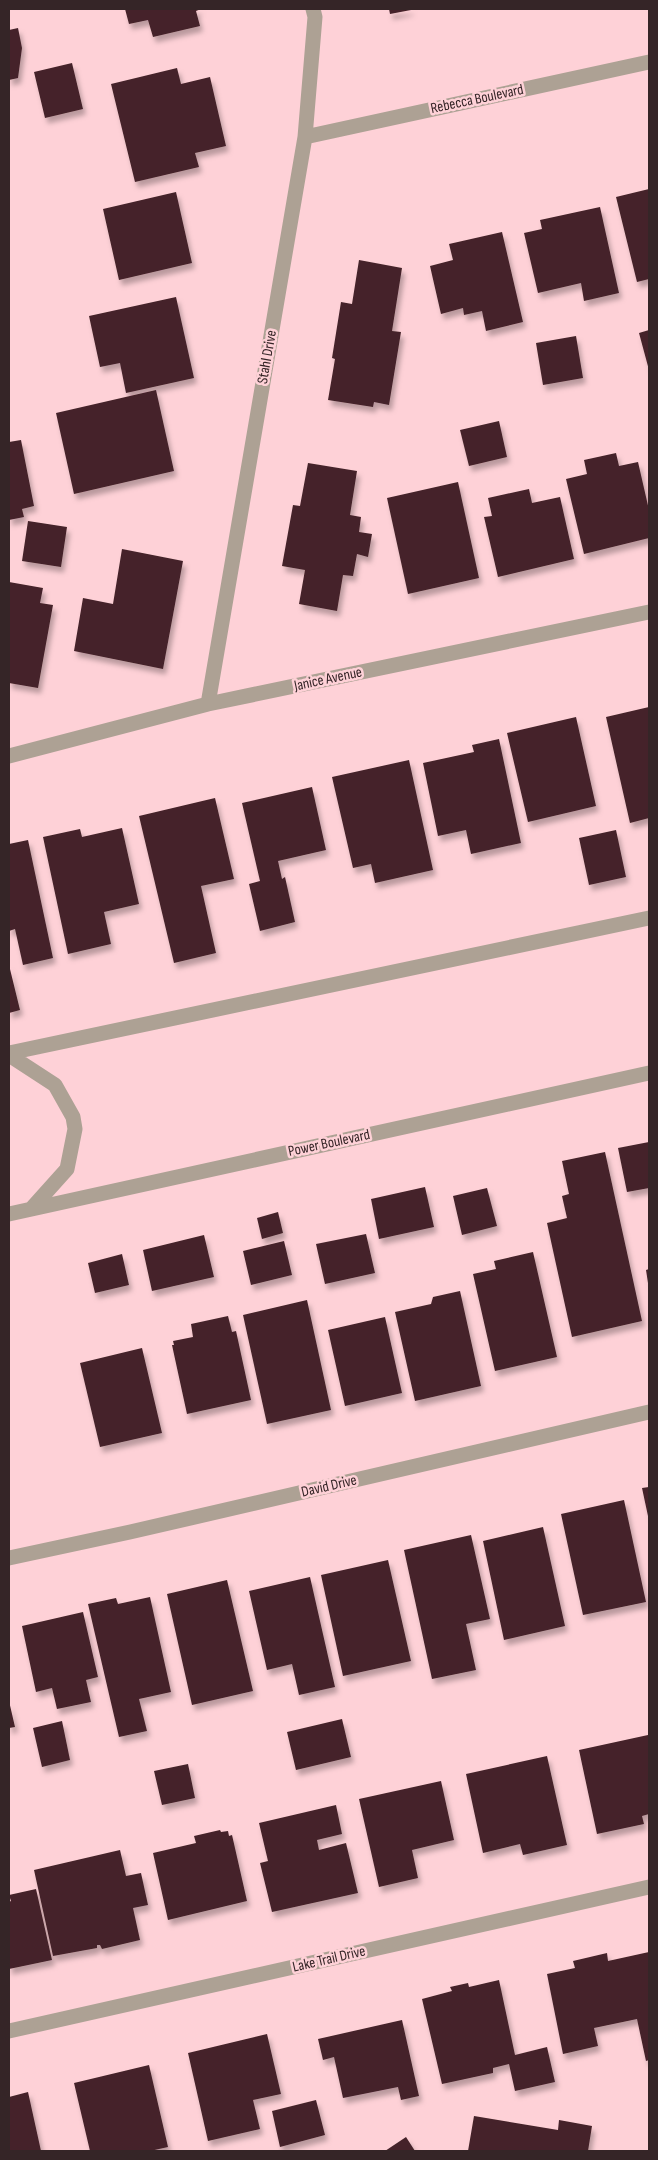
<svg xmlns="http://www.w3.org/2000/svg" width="658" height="2160" font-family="'Sofia Sans Condensed',sans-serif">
<defs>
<filter id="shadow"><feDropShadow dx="3" dy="5.5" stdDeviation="2.5" flood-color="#0004"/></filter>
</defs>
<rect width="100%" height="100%" fill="#fed1d7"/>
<path fill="#442329" filter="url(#shadow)" d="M125 9H201L196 11 200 26 153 37 148 20 129 24Z
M389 9H411V10L390 14Z
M18 28 22 48 18 78 9 80V30Z
M72 63 83 109 45 118 34 72Z
M177 68 181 84 210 77 226 146 195 153 199 167 135 182 111 84Z
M649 189V279L637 282 616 197Z
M176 192 192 263 119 280 103 209Z
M600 207 619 293 584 301 581 283 538 293 524 233 542 229 540 220Z
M502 232 523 322 486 331 482 311 464 315 463 308 441 314 430 266 453 260 449 244Z
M359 260 402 268 392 331 401 332 389 405 374 402 373 407 328 400 335 359 332 358 341 302 352 304Z
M176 297 194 378 126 393 120 363 100 367 89 316Z
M649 330V370L639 333Z
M576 336 583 378 543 385 536 343Z
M156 390 174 471 74 494 56 413Z
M499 421 507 457 469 466 460 430Z
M21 440 34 506 22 509 24 517 9 520V442Z
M616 453 619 466 638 462 649 510V538L584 554 566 479 587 474 584 460Z
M308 463 357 471 350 515 361 517 359 532 372 534 368 557 357 554 353 576 343 575 337 611 299 604 305 570 282 566 293 505 300 506Z
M458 482 479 578 408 594 387 498Z
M529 489 532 503 560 497 574 559 498 577 484 517 492 516 488 498Z
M28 521 67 527 61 567 22 561Z
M122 549 183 561 163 669 74 651 83 598 113 604Z
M9 582 43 588 40 603 53 605 38 688 9 683Z
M649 707V818L630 823 606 717Z
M576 717 596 806 528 822 507 733Z
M499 739 521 843 471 854 466 830 438 836 423 763 474 752 472 745Z
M409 760 433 870 375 883 371 864 353 868 332 777Z
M312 787 326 850 278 861 282 879 285 877 295 922 260 931 249 884 260 881 242 803Z
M215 798 234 879 201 886 216 953 174 963 139 816Z
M122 828 139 904 104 912 111 944 68 954 43 837 80 829 82 837Z
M616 830 626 877 589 885 579 838Z
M28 840 53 958 23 965 15 929 9 931V844Z
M9 965 20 1010 9 1013Z
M649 1142V1188L627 1192 618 1148Z
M605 1152 642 1321 572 1337 547 1223 567 1218 562 1196 569 1194 562 1161Z
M425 1187 434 1227 379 1239 371 1199Z
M487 1188 497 1226 462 1235 453 1196Z
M278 1212 283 1233 262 1239 257 1218Z
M366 1234 375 1273 325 1284 316 1244Z
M204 1235 214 1277 152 1291 143 1250Z
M284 1241 292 1275 251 1285 243 1251Z
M533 1252 557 1357 495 1371 473 1274 496 1269 494 1261Z
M122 1254 129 1285 95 1293 88 1263Z
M649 1269V1283H648L646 1270Z
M460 1291 481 1386 415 1401 395 1312 431 1304 433 1297Z
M307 1300 331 1410 267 1424 243 1315Z
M228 1316 232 1332 236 1331 251 1400 187 1414 172 1345H174L173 1341 193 1337 191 1324Z
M385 1317 402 1393 345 1406 328 1330Z
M142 1348 162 1433 100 1447 80 1363Z
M649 1487V1516H648L642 1488Z
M624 1500 646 1602 583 1615 561 1514Z
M543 1527 565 1626 504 1640 483 1541Z
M471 1535 490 1619 466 1624 476 1670 432 1679 404 1550Z
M388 1560 411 1661 343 1676 321 1575Z
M310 1577 335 1687 299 1695 292 1664 267 1670 249 1591Z
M227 1580 253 1691 192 1705 167 1594Z
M150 1597 171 1692 139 1699 147 1731 119 1737 88 1604 116 1598 118 1604Z
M83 1612 98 1677 86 1680 91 1702 57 1709 52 1688 36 1692 22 1626Z
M9 1701 15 1727 9 1728Z
M342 1719 351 1757 296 1770 287 1732Z
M62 1721 70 1760 42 1767 33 1728Z
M648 1735 649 1743V1814L642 1816 644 1824 597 1834 579 1750Z
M547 1756 567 1845 523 1855 520 1844 483 1853 466 1774Z
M188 1764 195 1798 162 1805 154 1771Z
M441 1781 454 1840 412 1850 418 1878 379 1887 359 1799Z
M336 1805 342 1834 317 1840 319 1850 346 1843 358 1893 272 1912 260 1863 268 1861 259 1823Z
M220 1830 221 1832 228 1831 229 1836 232 1835 247 1901 168 1920 153 1853 196 1843 194 1836Z
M120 1850 126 1876 141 1873 148 1905 133 1908 140 1940 102 1949 100 1945H97V1948L53 1956 34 1870Z
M36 1889 52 1960 9 1969V1902L11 1901 9 1895Z
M649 1952V2060L646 2061 637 2019 594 2028 598 2046 563 2054 547 1974 575 1968 573 1961 607 1953 608 1961Z
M499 1980 515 2055 547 2047 555 2082 515 2091 509 2064 493 2068V2073L442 2084 422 1999 452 1991 450 1987 468 1983 469 1987Z
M402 2020 419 2096 401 2100 398 2087 343 2098 334 2057 323 2060 318 2039Z
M267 2034 281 2094 253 2100 260 2129 208 2141 188 2053Z
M149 2065 168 2147 150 2151H90L74 2083Z
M28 2092 41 2151H9V2097Z
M316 2100 325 2135 280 2147 272 2111Z
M474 2116 558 2130 559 2120 592 2126 588 2151H468Z
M406 2137 415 2151H385Z"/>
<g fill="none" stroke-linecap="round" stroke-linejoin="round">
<path stroke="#ada194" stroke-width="15" d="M305 137 649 62
M208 704 305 137 315 17 313 9
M9 756 208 704 649 612
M9 1558 130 1532 649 1412
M9 2031 649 1887"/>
<path stroke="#ada194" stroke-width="15" d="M9 1053 649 918
M9 1055 55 1085 73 1117 75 1129 67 1169 32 1208
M9 1214 649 1073"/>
</g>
<g text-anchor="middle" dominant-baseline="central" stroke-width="5" stroke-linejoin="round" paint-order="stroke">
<g font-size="15" fill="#352527" stroke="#fed1d7">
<text transform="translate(477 99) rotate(-12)">Rebecca Boulevard</text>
<text transform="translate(267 357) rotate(-80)">Stahl Drive</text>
<text transform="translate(328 679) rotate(-12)">Janice Avenue</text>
<text transform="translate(329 1143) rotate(-12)">Power Boulevard</text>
<text transform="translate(329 1486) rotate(-13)">David Drive</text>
<text transform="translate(329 1959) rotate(-13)">Lake Trail Drive</text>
</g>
</g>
<rect width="658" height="2160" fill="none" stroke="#352527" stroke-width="20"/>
</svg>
